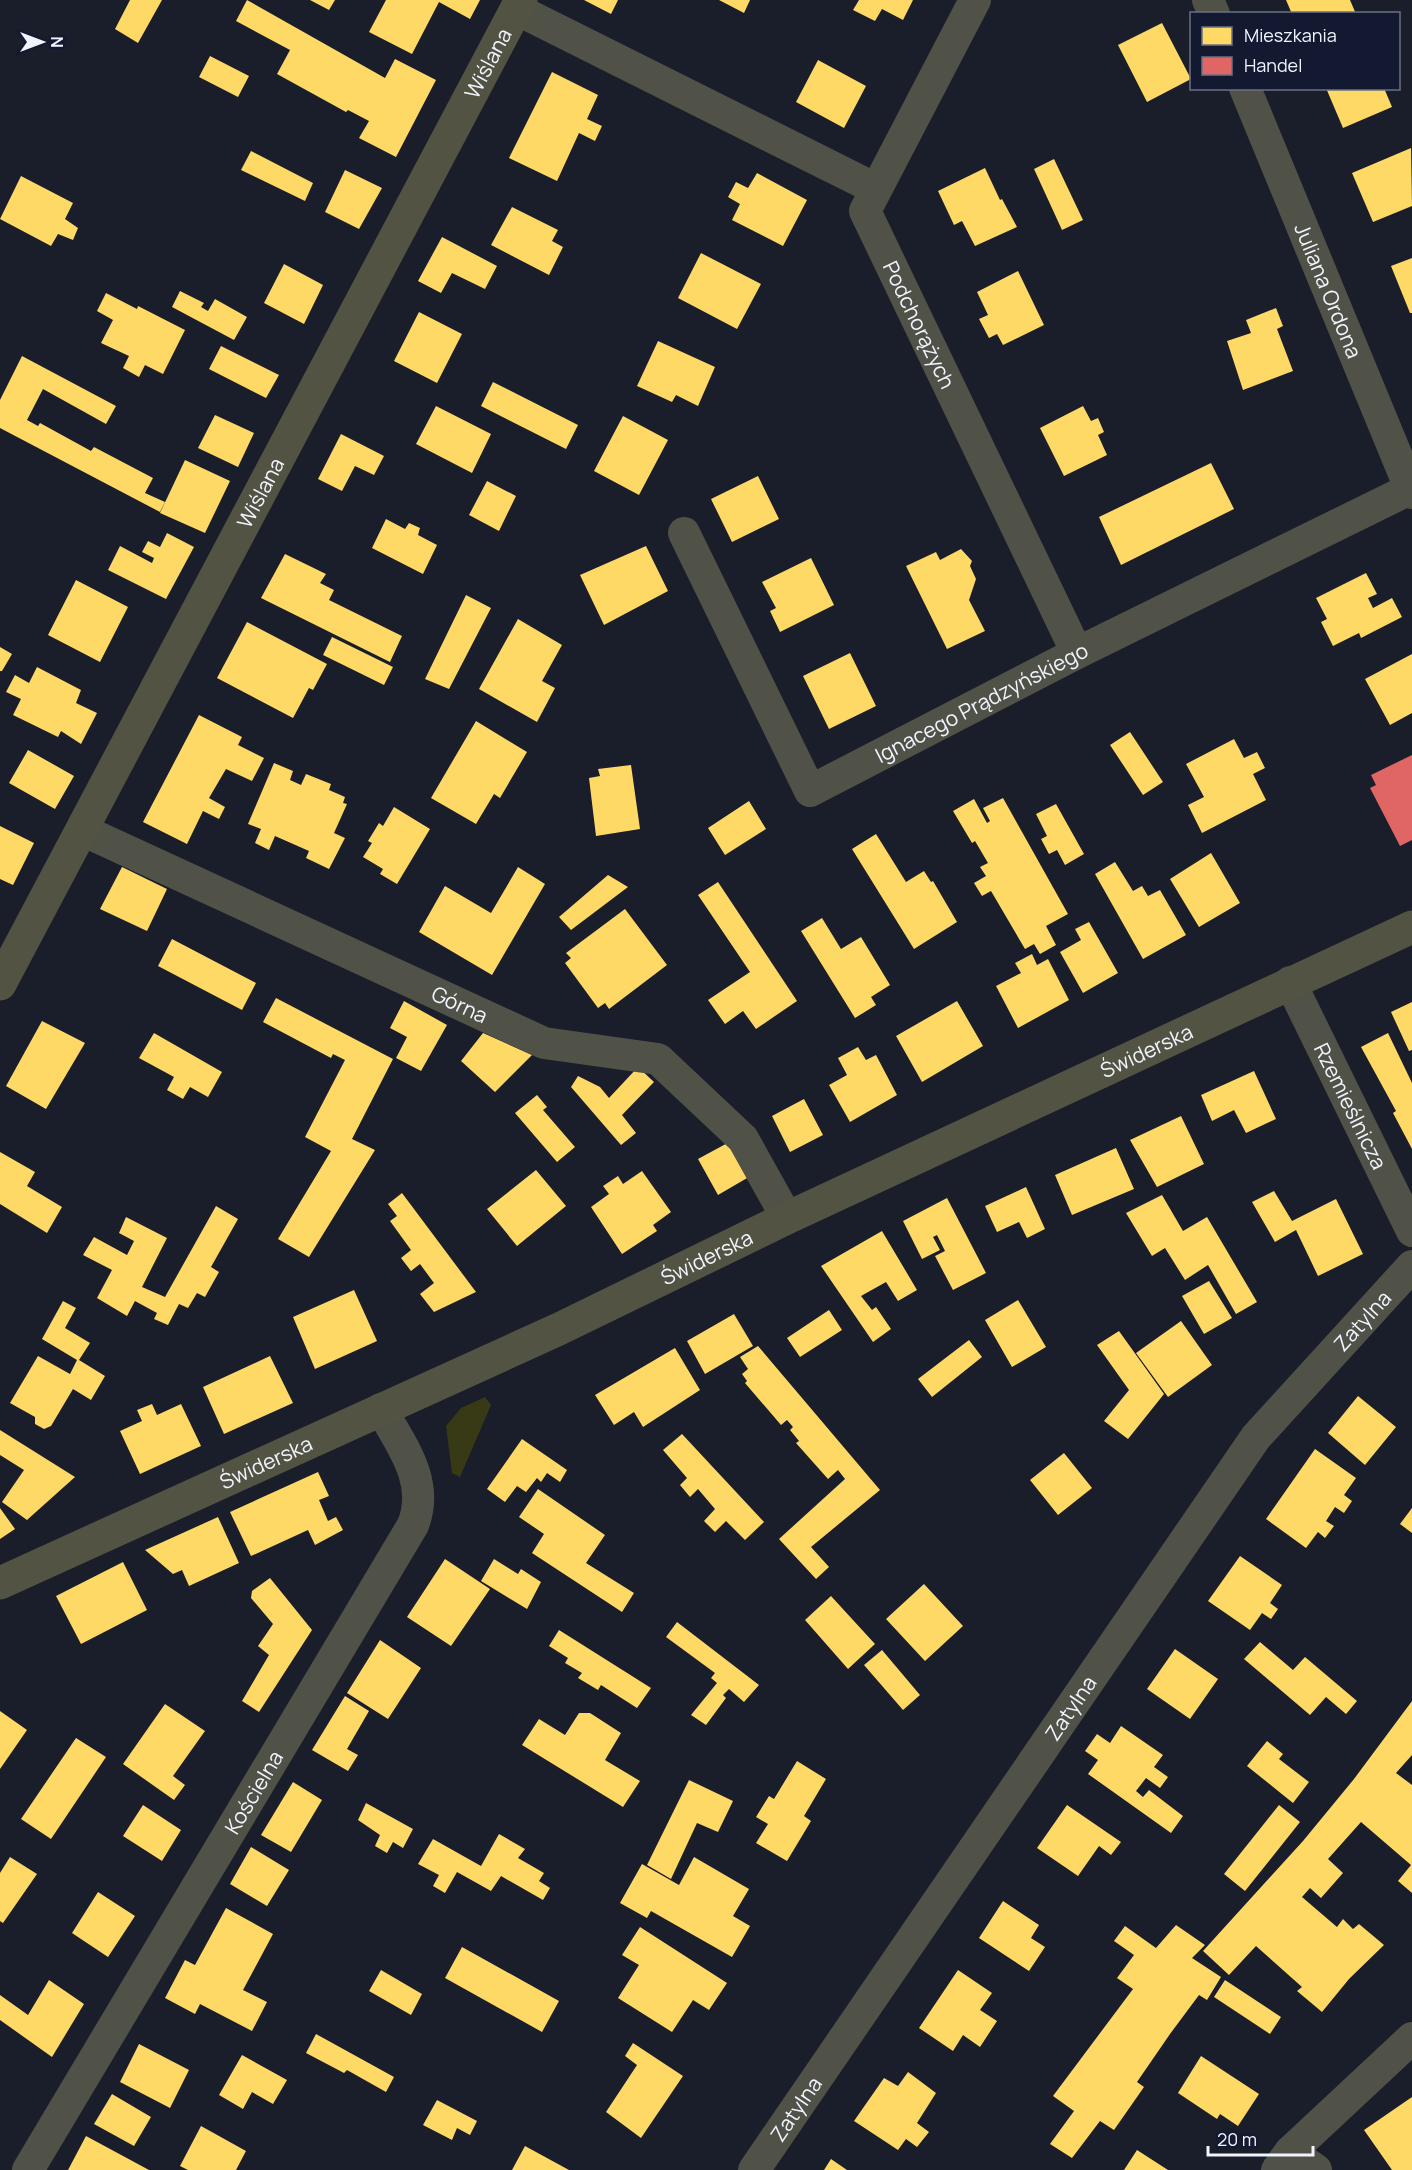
<svg xmlns="http://www.w3.org/2000/svg" width="1412" height="2170" font-family="Manrope,sans-serif">
<rect width="100%" height="100%" fill="#1a1d2a"/>
<path fill="#383a15" d="M485 1397 491 1405 460 1477 452 1473 446 1426 461 1408Z"/>
<path fill="#ffd966" d="M130 0H162L138 43 115 29Z
M247 0 385 78 395 59 436 80 396 157 359 138 369 121 348 110 346 112 277 74 290 50 236 21Z
M310 0H335L329 10Z
M386 0H480L470 19 439 2 412 54 369 32Z
M584 0H618L611 14Z
M719 0H750L744 13Z
M859 0H913L903 20 882 9 875 21 853 10Z
M1286 0H1350L1356 14H1292Z
M1162 23 1191 79 1147 102 1118 45Z
M210 56 249 76 238 97 199 77Z
M818 60 866 86 844 128 796 102Z
M552 72 598 95 587 119 602 126 595 141 579 133 557 181 509 158Z
M1326 88H1384L1392 107 1343 128Z
M1411 148 1412 206 1373 222 1352 173Z
M251 151 313 183 305 201 241 170Z
M1054 159 1083 220 1062 230 1034 169Z
M985 168 1000 200 1002 199 1017 227 975 246 962 221 954 225 938 191Z
M345 170 382 188 359 229 325 212Z
M757 173 807 200 783 246 732 220 740 204 728 197 736 182 748 188Z
M21 176 73 203 65 219 78 228 73 240 58 234 51 246 0 219Z
M512 207 558 230 552 241 563 247 549 275 491 245Z
M442 237 497 266 485 289 452 273 441 293 418 281Z
M701 253 761 284 737 329 678 298Z
M1412 258V313H1410L1391 266Z
M284 264 323 285 304 324 264 303Z
M1018 271 1044 325 1003 345 997 334 989 338 979 319 988 315 977 292Z
M180 291 204 303 201 307 208 311 215 299 247 317 234 340 172 307Z
M106 293 137 309 138 306 185 330 163 374 145 365 139 377 123 368 129 356 101 343 113 320 97 311Z
M1276 308 1283 326 1277 329 1293 371 1243 390 1227 341 1251 333 1246 320Z
M419 312 462 334 437 383 394 361Z
M658 341 715 367 698 406 676 395 672 402 637 386Z
M221 346 279 375 266 398 209 369Z
M22 356 116 406 106 424 43 389 27 420 38 426 40 423 91 451 94 447 153 478 145 493 165 502 160 512 0 428V400Z
M493 382 578 425 566 449 481 406Z
M436 406 491 434 472 473 416 444Z
M1083 406 1091 421 1098 418 1104 432 1098 435 1107 455 1064 476 1040 428Z
M215 415 254 433 238 467 198 448Z
M623 416 668 440 639 495 594 471Z
M341 434 384 456 374 475 355 466 342 491 318 479Z
M185 460 230 481 205 533 160 513Z
M1211 463 1234 509 1121 565 1099 517Z
M758 476 779 519 732 542 711 499Z
M487 481 516 496 499 531 469 515Z
M386 519 405 529 409 523 420 528 418 535 437 545 423 574 372 548Z
M167 533 194 547 166 599 108 570 120 546 152 563 154 558 142 552 148 541 160 547Z
M646 546 668 591 604 625 580 575Z
M961 549 972 561 970 566 976 579 969 600 985 631 947 649 906 566 936 552 940 560Z
M285 554 326 574 320 583 334 590 329 600 402 636 390 662 261 598Z
M811 558 834 605 780 632 770 611 776 608 762 582Z
M1366 573 1377 594 1368 598 1373 608 1392 598 1402 617 1361 638 1359 633 1333 646 1321 622 1327 619 1316 598Z
M76 580 128 607 100 662 48 635Z
M466 595 491 608 449 689 425 679Z
M518 619 562 645 542 681 555 688 537 722 479 689Z
M247 622 327 664 313 690 309 688 293 718 217 678Z
M332 637 393 667 384 685 323 655Z
M0 647 12 654 2 671H0Z
M850 653 876 706 829 729 803 676Z
M1412 654V713L1390 725 1365 679Z
M37 667 81 690 76 703 97 713 81 744 61 731 58 737 13 715 21 699 6 692 15 675 29 683Z
M199 715 242 737 238 745 264 758 252 781 226 769 209 798 225 807 219 819 203 811 187 844 143 822Z
M476 721 527 752 500 798 494 794 476 824 431 798Z
M1130 732 1163 782 1143 795 1110 745Z
M1234 739 1244 758 1257 752 1265 768 1253 774 1266 800 1202 833 1188 805 1204 797 1186 764Z
M28 750 74 776 55 809 9 783Z
M274 763 293 771 290 780 301 785 306 774 331 784 329 790 345 797 343 803 347 804 334 833 345 838 329 869 306 858 309 851 275 836 269 850 255 843 261 829 248 824Z
M631 765 640 829 596 836 589 778 600 776 598 769Z
M1003 798 1068 914 1046 926 1056 945 1040 954 1034 944 1025 949 991 891 982 896 974 883 986 876 980 867 988 863 975 841 972 843 953 811 974 799 987 823 990 821 983 808Z
M749 801 766 829 725 855 708 828Z
M1056 804 1084 854 1065 865 1057 850 1049 854 1041 839 1047 836 1036 814Z
M394 807 430 829 397 884 380 874 383 869 363 857 372 843 368 841 379 823 383 826Z
M0 826 34 843 13 885 0 879Z
M876 834 906 882 924 871 931 882 933 881 957 922 914 949 852 849Z
M1211 853 1240 903 1199 927 1170 879Z
M1115 862 1133 891 1142 886 1148 896 1160 890 1186 935 1143 959 1095 874Z
M122 867 167 889 147 931 100 909Z
M518 867 545 884 492 975 419 932 445 886 491 913Z
M608 875 628 887 571 930 559 917Z
M718 882 797 1001 756 1029 743 1011 725 1024 708 1000 750 972 698 895Z
M625 909 667 965 609 1009 605 1003 598 1008 565 963 571 958 566 953Z
M822 918 841 949 861 937 890 985 871 997 876 1005 855 1018 801 931Z
M1089 922 1118 973 1083 993 1060 952 1081 940 1075 929Z
M172 939 256 983 242 1010 158 966Z
M1032 954 1037 965 1048 959 1069 1000 1018 1028 996 986 1021 973 1015 963Z
M276 998 393 1059 352 1139 375 1150 309 1257 278 1239 331 1151 305 1137 345 1060 333 1054 331 1058 263 1022Z
M404 1001 447 1025 421 1071 396 1058 407 1037 390 1028Z
M957 1001 983 1046 922 1082 896 1036Z
M1412 1002V1050L1409 1051 1391 1012Z
M42 1021 85 1043 46 1109 6 1086Z
M154 1033 222 1072 208 1097 190 1087 183 1099 167 1090 174 1077 139 1058Z
M483 1033 532 1055 495 1092 461 1061Z
M1388 1033 1412 1083V1149L1393 1113 1396 1111 1361 1047Z
M858 1047 866 1060 876 1055 897 1095 850 1122 829 1085 847 1075 838 1058Z
M638 1067 654 1082 622 1115 636 1133 621 1145 571 1087 578 1076 600 1087 609 1098Z
M1254 1071 1276 1119 1246 1133 1234 1110 1212 1121 1201 1095Z
M537 1095 547 1107 543 1110 575 1147 557 1162 515 1113Z
M804 1099 823 1135 790 1152 772 1116Z
M1181 1116 1204 1164 1157 1187 1130 1140Z
M733 1140 754 1174 718 1195 698 1159Z
M1116 1148 1134 1189 1072 1215 1055 1175Z
M0 1152 35 1172 27 1186 62 1207 47 1233 0 1204Z
M536 1170 566 1206 517 1246 487 1209Z
M642 1171 671 1212 653 1225 657 1231 622 1254 591 1207 609 1194 603 1186 618 1176 623 1184Z
M1026 1187 1045 1229 1027 1238 1019 1222 997 1232 985 1206Z
M1274 1191 1292 1221 1336 1199 1363 1254 1318 1276 1296 1230 1275 1242 1252 1202Z
M402 1193 411 1205 476 1292 434 1312 420 1294 434 1283 420 1264 411 1271 401 1258 411 1250 390 1221 397 1216 388 1204Z
M1162 1195 1183 1231 1207 1217 1257 1302 1236 1314 1208 1265 1185 1280 1165 1248 1152 1256 1126 1213Z
M947 1198 986 1273 953 1290 935 1256 945 1251 937 1235 933 1237 940 1250 922 1259 903 1221Z
M216 1206 238 1219 211 1267 219 1272 205 1297 197 1293 188 1308 179 1304 168 1325 154 1319 157 1313 135 1301 127 1316 97 1298 112 1270 83 1255 94 1237 127 1255 134 1241 119 1233 126 1217 167 1238 142 1287 165 1297Z
M882 1231 917 1290 898 1301 886 1282 861 1296 872 1310 876 1307 891 1329 873 1342 821 1266Z
M1209 1281 1232 1318 1204 1334 1182 1296Z
M354 1290 377 1341 315 1369 293 1317Z
M1018 1300 1046 1347 1012 1367 985 1320Z
M63 1301 76 1308 65 1328 90 1343 79 1360 105 1376 91 1400 73 1389 51 1426 44 1429 35 1424V1417L10 1403 38 1356 70 1374 77 1360 42 1339Z
M829 1310 842 1330 800 1357 787 1338Z
M734 1314 753 1346 705 1374 687 1341Z
M1181 1321 1212 1365 1168 1397 1136 1353Z
M1119 1331 1164 1394 1128 1439 1104 1421 1129 1390 1097 1345Z
M969 1340 982 1357 932 1397 918 1379Z
M758 1346 880 1490 811 1547 829 1567 816 1579 779 1539 845 1479 838 1470 828 1479 796 1443 799 1441 790 1430 793 1427 787 1420 781 1425 745 1383 747 1381 742 1374 748 1369 740 1357Z
M675 1348 700 1390 643 1427 634 1412 614 1425 595 1395Z
M270 1356 293 1403 224 1434 203 1387Z
M1358 1396 1396 1427 1365 1465 1328 1433Z
M152 1404 157 1415 181 1404 201 1446 140 1474 120 1431 142 1421 137 1410Z
M0 1430 75 1477 27 1520 2 1502 24 1470 0 1455Z
M682 1434 764 1522 745 1540 726 1521 715 1532 704 1521 715 1509 698 1489 690 1497 680 1485 687 1478 663 1450Z
M522 1439 567 1470 560 1482 547 1473 541 1482 537 1478 526 1492 517 1486 505 1502 487 1489Z
M1315 1449 1356 1478 1344 1495 1352 1501 1344 1513 1335 1507 1326 1521 1334 1526 1325 1538 1318 1532 1306 1548 1266 1519Z
M1064 1453 1092 1488 1058 1515 1030 1480Z
M318 1472 329 1496 319 1500 328 1521 336 1517 343 1530 315 1545 308 1530 251 1556 230 1512Z
M538 1489 605 1535 586 1563 634 1593 622 1612 532 1553 544 1534 519 1517Z
M0 1508 15 1529 0 1539Z
M1412 1508V1533L1400 1524Z
M218 1517 239 1563 189 1586 182 1570 173 1574 145 1550Z
M1240 1556 1282 1585 1270 1603 1278 1609 1271 1619 1262 1613 1250 1630 1208 1601Z
M445 1559 490 1589 451 1646 407 1617Z
M494 1559 518 1574 521 1569 541 1582 527 1609 481 1581Z
M123 1562 147 1610 81 1644 56 1596Z
M270 1578 312 1630 259 1712 242 1701 269 1655 258 1646 273 1624 251 1598 252 1591Z
M924 1584 963 1626 925 1661 886 1619Z
M831 1596 875 1644 848 1669 805 1620Z
M677 1622 759 1685 744 1702 729 1689 723 1695 726 1698 706 1725 691 1715 717 1683 711 1678 715 1673 666 1637Z
M559 1630 651 1688 637 1708 601 1685 598 1690 578 1678 582 1673 565 1663 568 1658 549 1646Z
M380 1640 421 1668 388 1719 347 1693Z
M1260 1642 1293 1670 1305 1657 1357 1701 1346 1714 1326 1697 1310 1715 1244 1659Z
M1175 1649 1218 1679 1190 1719 1147 1689Z
M882 1650 920 1695 903 1710 864 1665Z
M345 1696 369 1711 347 1749 358 1755 348 1771 312 1750Z
M1412 1701V1755L1396 1773 1412 1785V1893L1398 1881 1411 1865 1361 1822 1328 1859 1343 1873 1321 1898 1310 1888 1302 1897 1337 1927 1343 1919 1353 1929 1359 1924 1384 1945 1349 1979 1322 2012 1297 1991 1302 1987 1256 1946 1229 1975 1203 1951 1303 1841 1354 1779Z
M165 1704 205 1731 173 1776 185 1785 174 1800 123 1764Z
M0 1711 27 1730 0 1769Z
M579 1713H590L621 1733 605 1760 640 1781 623 1807 522 1745 539 1719 565 1735Z
M1121 1726 1163 1755 1154 1767 1168 1777 1160 1788 1146 1778 1136 1791 1143 1797 1149 1790 1183 1816 1171 1833 1088 1774 1098 1760 1085 1751 1097 1734 1110 1743Z
M76 1738 106 1757 51 1839 21 1819Z
M1267 1741 1283 1754 1279 1759 1309 1782 1293 1803 1247 1766Z
M797 1761 826 1779 804 1816 811 1821 787 1861 756 1843 768 1824 756 1817 769 1796 774 1799Z
M689 1780 733 1801 718 1832 697 1823 671 1879 647 1865Z
M293 1782 322 1800 291 1852 261 1835Z
M366 1803 413 1829 403 1848 393 1842 387 1853 375 1846 380 1835 358 1820Z
M143 1805 181 1830 162 1861 123 1836Z
M1067 1805 1121 1842 1111 1855 1099 1846 1078 1876 1037 1848Z
M1279 1805 1300 1822 1245 1891 1224 1874Z
M499 1834 525 1849 518 1858 544 1873 539 1881 550 1888 543 1900 501 1876 491 1891 457 1872 445 1893 433 1886 439 1875 418 1864 433 1839 481 1866Z
M251 1847 289 1870 267 1906 230 1884Z
M10 1857 37 1874 3 1923 0 1921V1873Z
M694 1857 749 1889 733 1916 750 1926 732 1957 651 1911 647 1918 620 1903 642 1864 679 1885Z
M98 1892 135 1916 108 1957 72 1933Z
M1003 1901 1039 1925 1031 1938 1045 1947 1029 1971 979 1938Z
M226 1908 273 1934 243 1990 267 2002 252 2031 200 2004 195 2014 165 1998 185 1960 195 1965Z
M1176 1925 1205 1945 1192 1958 1221 1977 1207 2000 1199 1995 1170 2034 1137 2082 1144 2087 1114 2130 1100 2121 1072 2158 1050 2144 1074 2111 1053 2096 1133 1989 1117 1978 1134 1955 1114 1941 1125 1926 1156 1948Z
M640 1927 727 1983 709 2010 693 2000 672 2032 618 1998 639 1965 622 1955Z
M462 1947 559 2001 542 2032 445 1978Z
M381 1970 422 1994 411 2015 369 1991Z
M958 1970 992 1993 980 2010 997 2021 980 2047 963 2035 953 2051 919 2028Z
M49 1980 84 2004 52 2057 0 2020V1995L28 2015Z
M1225 1980 1281 2017 1270 2034 1214 1997Z
M316 2034 394 2077 386 2092 347 2070 344 2073 306 2053Z
M633 2043 683 2076 641 2138 606 2112 637 2065 625 2056Z
M139 2044 189 2070 170 2108 120 2082Z
M242 2055 287 2080 273 2104 252 2092 243 2109 219 2095Z
M1201 2056 1259 2094 1238 2126 1220 2114 1217 2119 1178 2093Z
M908 2072 936 2093 917 2123 929 2132 917 2147 906 2139 898 2150 854 2121 884 2078 898 2086Z
M112 2094 151 2117 134 2146 94 2124Z
M1412 2097V2170H1392L1364 2130Z
M437 2100 477 2121 470 2135 457 2128 452 2140 423 2125Z
M201 2126 246 2151 236 2170H188L180 2166Z
M86 2136 149 2170H68Z
M525 2146 569 2170H512Z
M1137 2150 1168 2170H1124Z
M831 2159 847 2170H824Z"/>
<path fill="#e06666" d="M1412 755V840L1400 846 1370 788 1376 785 1371 775Z"/>
<g fill="none" stroke-linecap="round" stroke-linejoin="round">
<g stroke="#505247" stroke-width="32">
<path id="s1" d="M975 0 865 211 1077 653"/>
<path d="M1208 0 1214 14"/>
<path d="M516 9 876 189"/>
<path id="s2" d="M1245 88 1412 493"/>
<path id="s3" d="M684 533 810 791 1077 653 1412 488"/>
<path id="s4" d="M82 830 544 1043 658 1059 743 1139 787 1218"/>
<path id="s5" d="M1290 982 1412 1231"/>
<path d="M1290 2152 1316 2170"/>
<path id="s6" d="M28 2170 413 1525C430 1482 402 1446 381 1409"/>
<path id="s7" d="M754 2170 1256 1437 1412 1266"/>
<path d="M1277 2170 1290 2152 1412 2038"/>
</g>
<g stroke="#525342" stroke-width="33">
<path id="s8" d="M0 984 521 0"/>
<path id="s9" d="M0 1583 559 1329 787 1218 1412 927"/>
</g>
</g>
<g text-anchor="middle" dominant-baseline="central" stroke-width="6" stroke-linejoin="round" paint-order="stroke">
<g font-size="21" fill="#f0f4fe" stroke="#131931">
<text stroke="none"><textPath href="#s8" startOffset="1042">Wiślana</textPath></text>
<text stroke="none"><textPath href="#s2" startOffset="219">Juliana Ordona</textPath></text>
<text stroke="none"><textPath href="#s1" startOffset="364">Podchorążych</textPath></text>
<text stroke="none"><textPath href="#s8" startOffset="556">Wiślana</textPath></text>
<text stroke="none"><textPath href="#s3" startOffset="480">Ignacego Prądzyńskiego</textPath></text>
<text stroke="none"><textPath href="#s4" startOffset="416">Górna</textPath></text>
<text stroke="none"><textPath href="#s9" startOffset="1264">Świderska</textPath></text>
<text stroke="none"><textPath href="#s5" startOffset="138">Rzemieślnicza</textPath></text>
<text stroke="none"><textPath href="#s9" startOffset="778">Świderska</textPath></text>
<text stroke="none"><textPath href="#s7" startOffset="1046">Zatylna</textPath></text>
<text stroke="none"><textPath href="#s9" startOffset="292">Świderska</textPath></text>
<text stroke="none"><textPath href="#s7" startOffset="560">Zatylna</textPath></text>
<text stroke="none"><textPath href="#s6" startOffset="440">Kościelna</textPath></text>
<text stroke="none"><textPath href="#s7" startOffset="74">Zatylna</textPath></text>
</g>
</g>
<rect x="1190" y="12" width="210" height="78" fill="#131931" stroke="#6b7183" stroke-width="1.5"/>
<rect x="1202" y="27" width="30" height="18" fill="#ffd966" stroke="#6b7183" stroke-width="1.5"/>
<text x="1244" y="42" font-size="18" fill="#f0f4fe">Mieszkania</text>
<rect x="1202" y="57" width="30" height="18" fill="#e06666" stroke="#6b7183" stroke-width="1.5"/>
<text x="1244" y="72" font-size="18" fill="#f0f4fe">Handel</text>
<g transform="translate(42 42) rotate(90)" stroke="#131931" stroke-width="4.5" paint-order="stroke">
<path d="M0-4.5L10 22L0 15L-10 22Z" fill="#f0f4fe"/>
<text y="-9" font-size="16" font-weight="bold" text-anchor="middle" fill="#f0f4fe">N</text>
</g>
<path d="M1208 2146v9h105v-9" fill="none" stroke="#f0f4fe" stroke-width="3"/>
<text x="1217" y="2146" font-size="18" fill="#f0f4fe" stroke="#131931" stroke-width="4.5" paint-order="stroke">20 m</text>
</svg>
